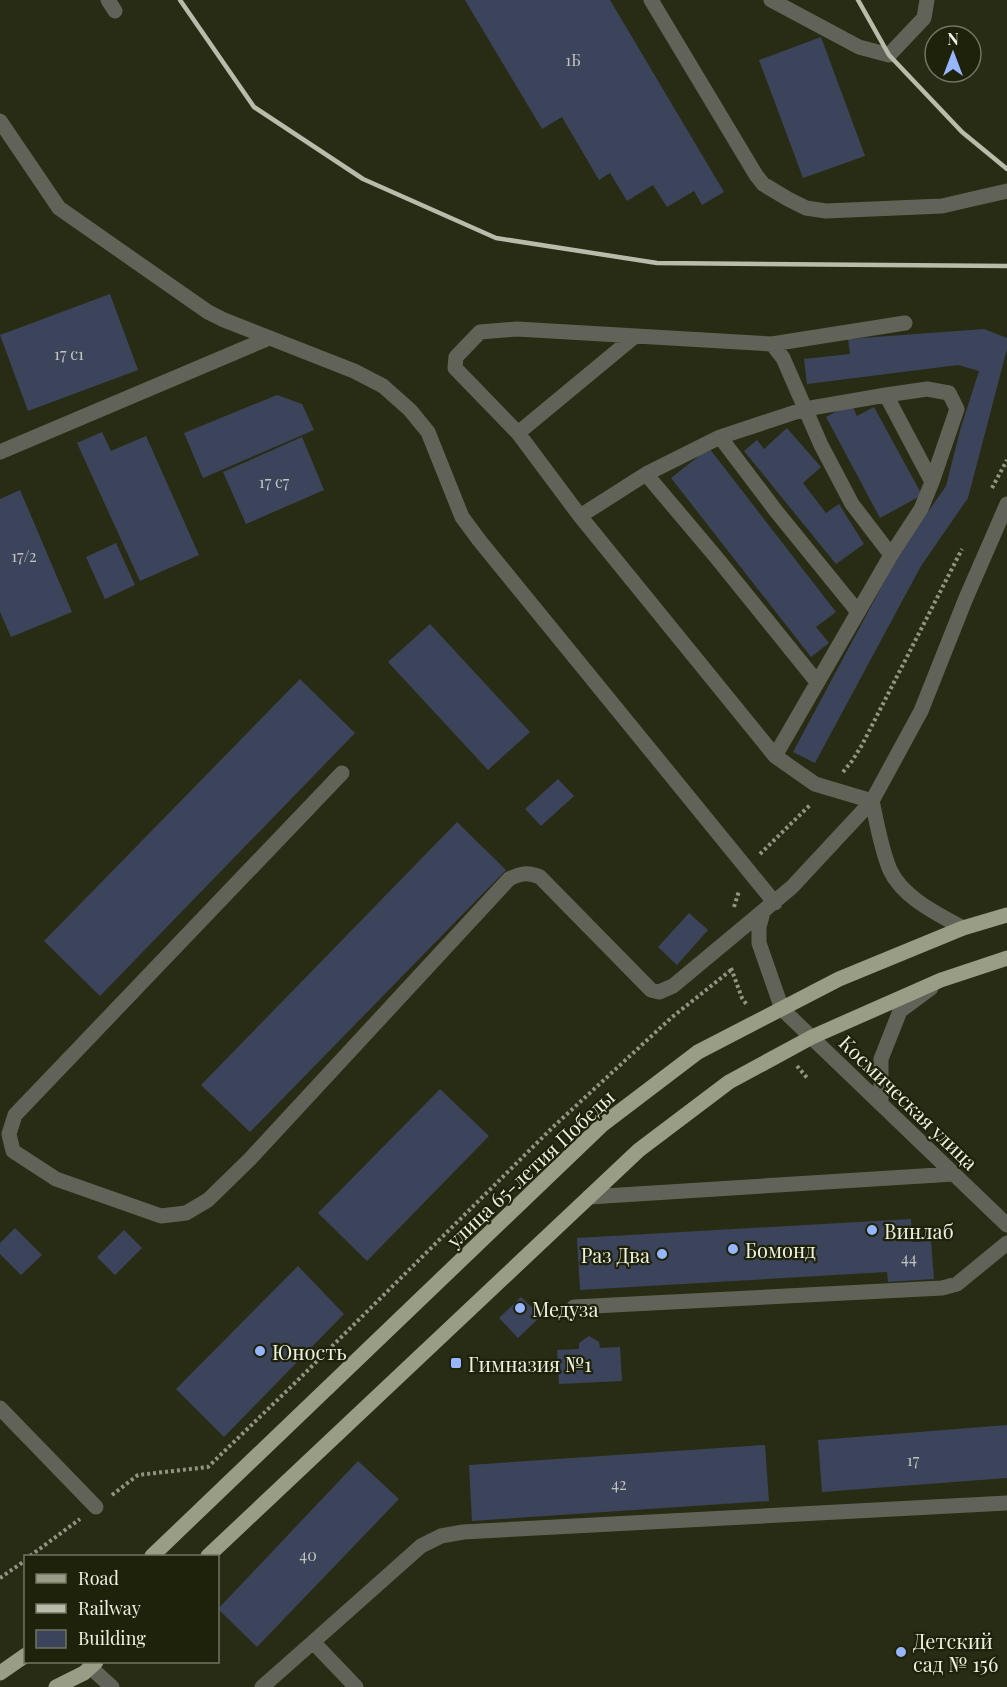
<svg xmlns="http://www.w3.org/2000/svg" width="1007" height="1687" font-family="'Playfair Display',serif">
<rect width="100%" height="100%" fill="#292c14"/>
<path fill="#3b445a" d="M465 0H610L724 192 702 205 694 191 667 207 653 185 627 201 610 173 599 180 562 117 542 129Z
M821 37 865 156 803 178 759 60Z
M110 294 138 370 28 411 0 335Z
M984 329 1007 338V349L968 498 921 566 815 763 793 752 899 554 946 486 961 427 979 371 958 365 807 384 804 359 850 354 848 339Z
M277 395 302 404 314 430 203 478 184 433Z
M851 403 857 416 874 407 922 495 880 518 826 417Z
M787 428 821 467 803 483 826 513 839 504 864 544 836 564 744 451 757 440 764 449Z
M102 432 111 451 146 436 199 555 140 581 77 443Z
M302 437 324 490 246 524 223 472Z
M709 448 836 612 816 627 829 643 811 657 671 478Z
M20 490 72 612 11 637 0 612V499Z
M116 543 135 585 105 599 86 557Z
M430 624 530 732 488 770 388 662Z
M300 679 355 733 100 996 44 941Z
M558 779 574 796 541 826 525 809Z
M457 822 506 870 250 1132 201 1085Z
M689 913 708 930 677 965 658 947Z
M440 1089 489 1136 367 1261 318 1213Z
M911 1219 912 1242 931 1241 934 1279 888 1282 887 1272 580 1290 577 1238Z
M15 1228 42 1255 21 1275 0 1254V1243Z
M124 1230 142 1248 115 1275 97 1257Z
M298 1266 344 1314 224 1437 176 1389Z
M521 1297 541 1316 518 1338 499 1318Z
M589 1336 599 1342 600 1348 620 1347 622 1381 559 1384 557 1350 579 1349V1343Z
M1007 1425V1478L822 1492 818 1440Z
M765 1445 769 1501 472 1521 469 1465Z
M358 1461 399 1499 257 1647 218 1609Z"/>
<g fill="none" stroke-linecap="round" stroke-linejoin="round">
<path stroke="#929481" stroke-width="4" stroke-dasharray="3 3" stroke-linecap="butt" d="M992 488 1007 460
M843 772 852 761 862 745 962 549
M760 854 810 805
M734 907 739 891
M731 968 742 998 747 1005
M797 1066 808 1079
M112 1495 138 1475 208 1467 296 1382 553 1127 671 1018 731 970
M30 1556 80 1519
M0 1578 26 1560"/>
<path stroke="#626358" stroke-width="15" d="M108 0 115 11
M651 0 756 175 763 184 788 199 806 208 826 211 942 206 1007 191
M771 0 859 47 889 55 924 18 927 0
M0 121 59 208 208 312 224 320 354 371 383 386 410 410 428 432 462 517 479 540 775 903
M772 344 905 323
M886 395 927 389 949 393 957 409 932 482
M518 433 634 337
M720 437 776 511 858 612
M0 452 269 338
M646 474 716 557 817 682
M580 516 518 433 455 368 456 357 480 332 517 329 772 344 783 358 821 445 852 504 891 555
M775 756 891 555 921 509 932 482 886 395 805 409 720 437 646 474 580 516 775 756 815 784 872 801
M342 773 15 1115 9 1134 13 1151 56 1179 161 1216 186 1213 208 1200 250 1159 509 879C521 873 528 872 540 877L651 990 659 992 673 986 792 887 872 801 921 711 966 598 1007 504
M872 801C877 823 881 849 890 870 903 898 938 914 963 928
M763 912 759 927V943L782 1009 1007 1225
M881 1103V1059L900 1011 931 988
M589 1197 954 1174
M574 1307 942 1288 957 1284 1007 1243
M0 1408 96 1507
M90 1667 112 1687
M262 1687 313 1642
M356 1687 313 1642 421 1546 441 1536 463 1532 1007 1503"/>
<path stroke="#999d85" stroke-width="15" d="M152 1556 602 1125 698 1052 839 979 963 928 1007 915
M208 1556 639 1150 729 1082 812 1037 941 980 1007 958
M0 1673 26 1655
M56 1687 84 1673 96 1662"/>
<path stroke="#babcab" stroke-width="4.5" d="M180 0 254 107 363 179 496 238 657 263 1007 266
M858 0 889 55 962 132 1007 169"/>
</g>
<g fill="#97b6fd" stroke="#1f220b" stroke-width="2">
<circle cx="872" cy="1230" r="6"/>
<circle cx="733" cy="1249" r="6"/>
<circle cx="662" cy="1254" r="6"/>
<circle cx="520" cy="1308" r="6"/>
<circle cx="260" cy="1351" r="6"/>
<rect x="450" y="1357" width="12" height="12" rx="3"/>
<circle cx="901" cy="1652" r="6"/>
</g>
<g text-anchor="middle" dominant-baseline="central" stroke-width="4.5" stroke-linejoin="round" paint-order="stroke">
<g font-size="16" fill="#c1c5c0">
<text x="573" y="59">1Б</text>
<text x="69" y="353">17 с1</text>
<text x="274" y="481">17 с7</text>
<text x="24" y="555">17/2</text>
<text x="909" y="1257">44</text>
<text x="913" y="1459">17</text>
<text x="619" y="1483">42</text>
<text x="308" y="1554">40</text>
</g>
<g font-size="20" fill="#eef0e2" stroke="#1f220b">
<text transform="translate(909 1102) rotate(44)">Космическая улица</text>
<text transform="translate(530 1168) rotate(-43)">улица 65-летия Победы</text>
</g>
<g font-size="20" fill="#eef0e2" stroke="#1f220b" text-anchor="start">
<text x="884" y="1230">Винлаб</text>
<text x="745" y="1249">Бомонд</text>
<text x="650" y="1254" text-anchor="end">Раз Два</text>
<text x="532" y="1308">Медуза</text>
<text x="272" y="1351">Юность</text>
<text x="468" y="1363">Гимназия №1</text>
<text x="913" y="1640">Детский<tspan x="913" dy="23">сад № 156</tspan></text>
</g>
</g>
<rect x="24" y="1555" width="195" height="108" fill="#1f220b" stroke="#727461" stroke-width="1.5"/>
<rect x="36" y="1574" width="30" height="9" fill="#999d85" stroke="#727461" stroke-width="1.5"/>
<text x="78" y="1585" font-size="18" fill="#eef0e2">Road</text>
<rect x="36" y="1604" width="30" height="9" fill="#babcab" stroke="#727461" stroke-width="1.5"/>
<text x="78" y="1615" font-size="18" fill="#eef0e2">Railway</text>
<rect x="36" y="1630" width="30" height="18" fill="#3b445a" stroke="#727461" stroke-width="1.5"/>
<text x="78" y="1645" font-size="18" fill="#eef0e2">Building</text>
<g transform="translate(953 54)"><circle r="28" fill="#1f220b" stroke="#727461" stroke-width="1.5"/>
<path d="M0-4.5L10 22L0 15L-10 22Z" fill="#97b6fd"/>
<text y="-9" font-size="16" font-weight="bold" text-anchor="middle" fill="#eef0e2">N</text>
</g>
</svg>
